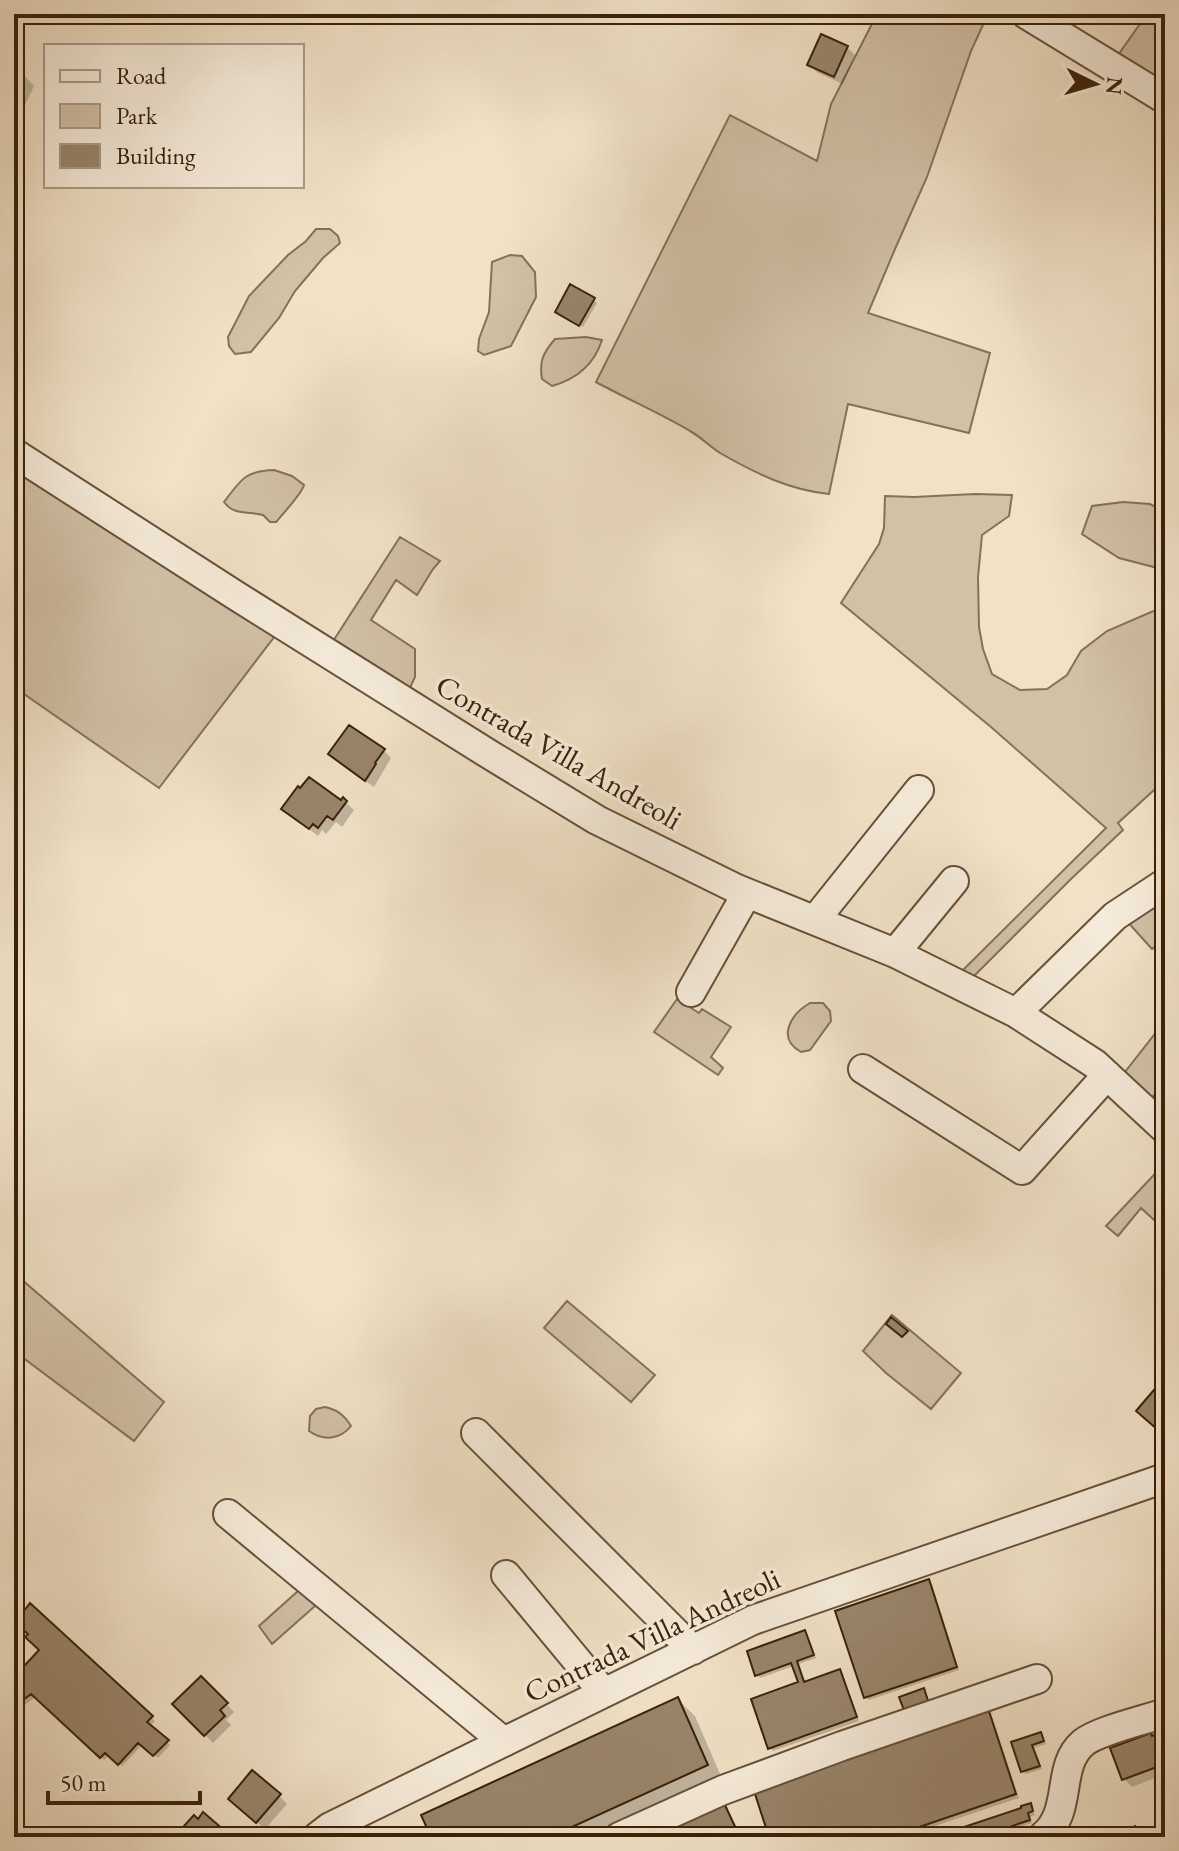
<svg xmlns="http://www.w3.org/2000/svg" width="1179" height="1851" font-family="'EB Garamond',serif">
<rect width="100%" height="100%" fill="#f1e2c7"/>
<filter id="stains"><feTurbulence type="fractalNoise" baseFrequency=".0025" numOctaves="4"/><feColorMatrix values="0 0 0 0 .2 0 0 0 0 .09 0 0 0 0 .02 0 0 0 .5 -.17"/></filter>
<radialGradient id="worn" r=".72"><stop offset=".6" stop-color="#630" stop-opacity="0"/><stop offset="1" stop-color="#630" stop-opacity=".3"/></radialGradient>
<path fill="#d2c1a7" stroke="#867158" stroke-width="2" d="M877 14H988L971 51 927 177 895 249 868 313 990 353 969 433 848 404 829 494C789 490 755 473 720 453 709 446 701 437 690 431 660 413 627 399 596 382L730 115 817 161 831 104Z
M1147 14H1165V66L1157 83 1116 58Z
M316 229H330L338 236 340 243 323 258 295 291 279 318 251 352 235 354 229 346 228 337 249 296 288 255 306 241Z
M510 255 522 256 535 272 536 297 511 346 484 355 478 351 479 339 489 312 492 262Z
M586 337 602 340C594 365 577 379 552 386L542 379C539 361 543 353 555 339Z
M14 469 278 632 159 788 14 687Z
M274 470 292 476 304 485C302 493 283 514 276 522H270L263 515C249 511 234 516 224 502 241 480 244 471 274 470Z
M975 494 1012 495 1009 516 982 535 978 577 979 627 983 649 992 674 1020 690 1047 689 1067 675 1081 651 1107 631 1165 606V780L1118 823 1123 830 1072 878 967 983 955 978 1106 828 991 727 841 603 879 544 884 528 885 496 914 497Z
M1123 502 1150 504 1165 512V570L1119 558 1082 534 1092 506Z
M400 537 440 561 433 569 417 595 396 580 371 620 415 649V677L407 694 330 646Z
M1165 888V938L1152 949 1124 918Z
M677 999 699 1013 702 1009 731 1027 711 1057 723 1068 718 1075 654 1032Z
M810 1003H823L830 1011 831 1021 810 1050 801 1052C776 1038 791 1014 810 1003Z
M1165 1021V1083L1149 1101 1118 1081Z
M1165 1163V1230L1141 1208 1118 1236 1106 1226Z
M14 1273 164 1402 134 1441 14 1351Z
M567 1301 655 1375 631 1402 544 1328Z
M892 1315 961 1373 931 1409 886 1373 863 1351Z
M325 1407C338 1410 344 1415 351 1426 340 1440 323 1441 309 1431L310 1416 316 1409Z
M307 1583 323 1599 272 1644 259 1626Z"/>
<path fill="#0003" d="M1081 14H1097L1092 21Z
M847 47 855 55 843 84 818 73 810 65Z
M14 70 22 73 34 86 20 116 22 120 14 117Z
M593 299 597 303 583 327 560 315Z
M383 750 391 758 374 787 339 762Z
M343 800 354 810 342 827 336 822 326 834 322 830 318 836 292 816 341 803Z
M929 1581 932 1584 959 1670 869 1700 866 1697Z
M31 1606 155 1721 149 1727 170 1745 158 1758 142 1745 122 1766 109 1755 104 1760 36 1696 14 1714V1680L42 1650 30 1634Z
M805 1632 808 1636 816 1658 799 1664 806 1683 840 1671 843 1675 859 1721 773 1751 770 1748 800 1684 794 1666 760 1678 757 1674Z
M201 1678 234 1712 226 1720 231 1725 213 1743 175 1704Z
M678 1700 695 1716 723 1781 602 1837H433Z
M988 1714 992 1717 1019 1798 902 1837H771Z
M1165 1729V1774L1132 1787 1124 1779 1153 1738 1163 1734 1161 1730Z
M1040 1734 1046 1744 1034 1748 1042 1769 1026 1774 1023 1771 1013 1744Z
M279 1796 287 1804 265 1829 238 1806Z
M1030 1805 1035 1815 1030 1817 1032 1823 1014 1829 1016 1835 1009 1837H941Z"/>
<path fill="#99856b" stroke="#3a2108" stroke-width="2" d="M821 34 848 46 834 77 807 65Z
M14 68 23 72 14 91Z
M570 284 595 298 579 326 555 312Z
M349 725 385 749 375 763 376 764 365 781 328 754Z
M309 777 341 800 343 797 347 801 333 820 327 816 318 828 313 824 309 829 281 809 298 786 300 788Z
M891 1317 908 1331 902 1337 886 1324Z
M1165 1377V1436L1136 1411Z
M929 1579 957 1667 864 1698 835 1611Z
M30 1603 153 1716 147 1722 169 1740 153 1756 138 1743 118 1765 105 1753 100 1758 31 1694 14 1707V1677L39 1650 25 1637 28 1634 15 1623Z
M805 1630 814 1655 797 1661 804 1682 840 1669 857 1717 768 1749 751 1699 798 1682 791 1663 755 1676 747 1651Z
M201 1676 228 1703 220 1710 225 1716 204 1736 172 1704Z
M924 1688 929 1704 905 1713 899 1697Z
M678 1697 708 1765 550 1837H431L421 1815Z
M989 1711 1016 1794 890 1837H769L754 1791Z
M1041 1732 1044 1741 1032 1745 1040 1766 1021 1772 1011 1742Z
M1151 1733 1152 1736 1160 1733 1165 1746V1764L1122 1780 1110 1748Z
M252 1770 281 1794 256 1823 228 1799Z
M1165 1779V1809L1155 1783Z
M724 1803 740 1837H649Z
M1031 1803 1033 1811 1028 1813 1030 1820 1012 1826 1014 1831 997 1837H934L1021 1808V1806Z
M203 1812 232 1837H174L194 1815 198 1819Z
M1135 1826 1141 1837H1115Z"/>
<g fill="none" stroke-linecap="round" stroke-linejoin="round">
<g stroke="#685138" stroke-width="32">
<path id="minor" d="M1026 14 1165 99
M14 453 235 595 492 756 597 820 737 889 895 953 1016 1013 1095 1064 1165 1129
M815 920 919 790
M895 953 954 881
M691 992 747 893
M1016 1013 1115 916 1165 883
M863 1069 1022 1170 1107 1075
M476 1433 693 1650
M228 1514 504 1742
M506 1575 604 1693
M317 1837 330 1827 753 1620 1165 1478
M619 1837 723 1790 842 1746 1037 1679
M1042 1837C1074 1812 1055 1767 1083 1743 1097 1731 1145 1720 1165 1713"/>
</g>
<use href="#minor" stroke="#f6ecdb" stroke-width="28"/>
</g>
<g text-anchor="middle" dominant-baseline="central" stroke-width="7" stroke-linejoin="round" paint-order="stroke">
<g font-size="30" fill="#3a2108" stroke="#f6ecdb">
<text transform="translate(559 752) rotate(30)">Contrada Villa Andreoli</text>
<text transform="translate(652 1635) rotate(-25)">Contrada Villa Andreoli</text>
</g>
</g>
<rect width="1179" height="1851" fill="none" stroke="#f1e2c7" stroke-width="48"/>
<rect x="16" y="16" width="1147" height="1819" fill="none" stroke="#3a2108" stroke-width="4"/>
<rect x="24" y="24" width="1131" height="1803" fill="none" stroke="#3a2108" stroke-width="2"/>
<rect x="44" y="44" width="260" height="144" fill="#f6ecdb" stroke="#ab9b87" stroke-width="2"/>
<rect x="60" y="70" width="40" height="12" fill="#f6ecdb" stroke="#ab9b87" stroke-width="2"/>
<text x="116" y="84" font-size="24" fill="#3a2108">Road</text>
<rect x="60" y="104" width="40" height="24" fill="#d2c1a7" stroke="#ab9b87" stroke-width="2"/>
<text x="116" y="124" font-size="24" fill="#3a2108">Park</text>
<rect x="60" y="144" width="40" height="24" fill="#99856b" stroke="#ab9b87" stroke-width="2"/>
<text x="116" y="164" font-size="24" fill="#3a2108">Building</text>
<g transform="translate(1095 84) rotate(95)" stroke="#f6ecdb" stroke-width="6" paint-order="stroke">
<path d="M0-6L14 30L0 20L-14 30Z" fill="#3a2108"/>
<text y="-12" font-size="22" font-weight="bold" text-anchor="middle" fill="#3a2108">N</text>
</g>
<path d="M48 1791v12h152v-12" fill="none" stroke="#3a2108" stroke-width="4"/>
<text x="60" y="1791" font-size="24" fill="#3a2108" stroke="#f6ecdb" stroke-width="6" paint-order="stroke">50 m</text>
<rect width="100%" height="100%" filter="url(#stains)"/>
<rect width="100%" height="100%" fill="url(#worn)"/>
</svg>
